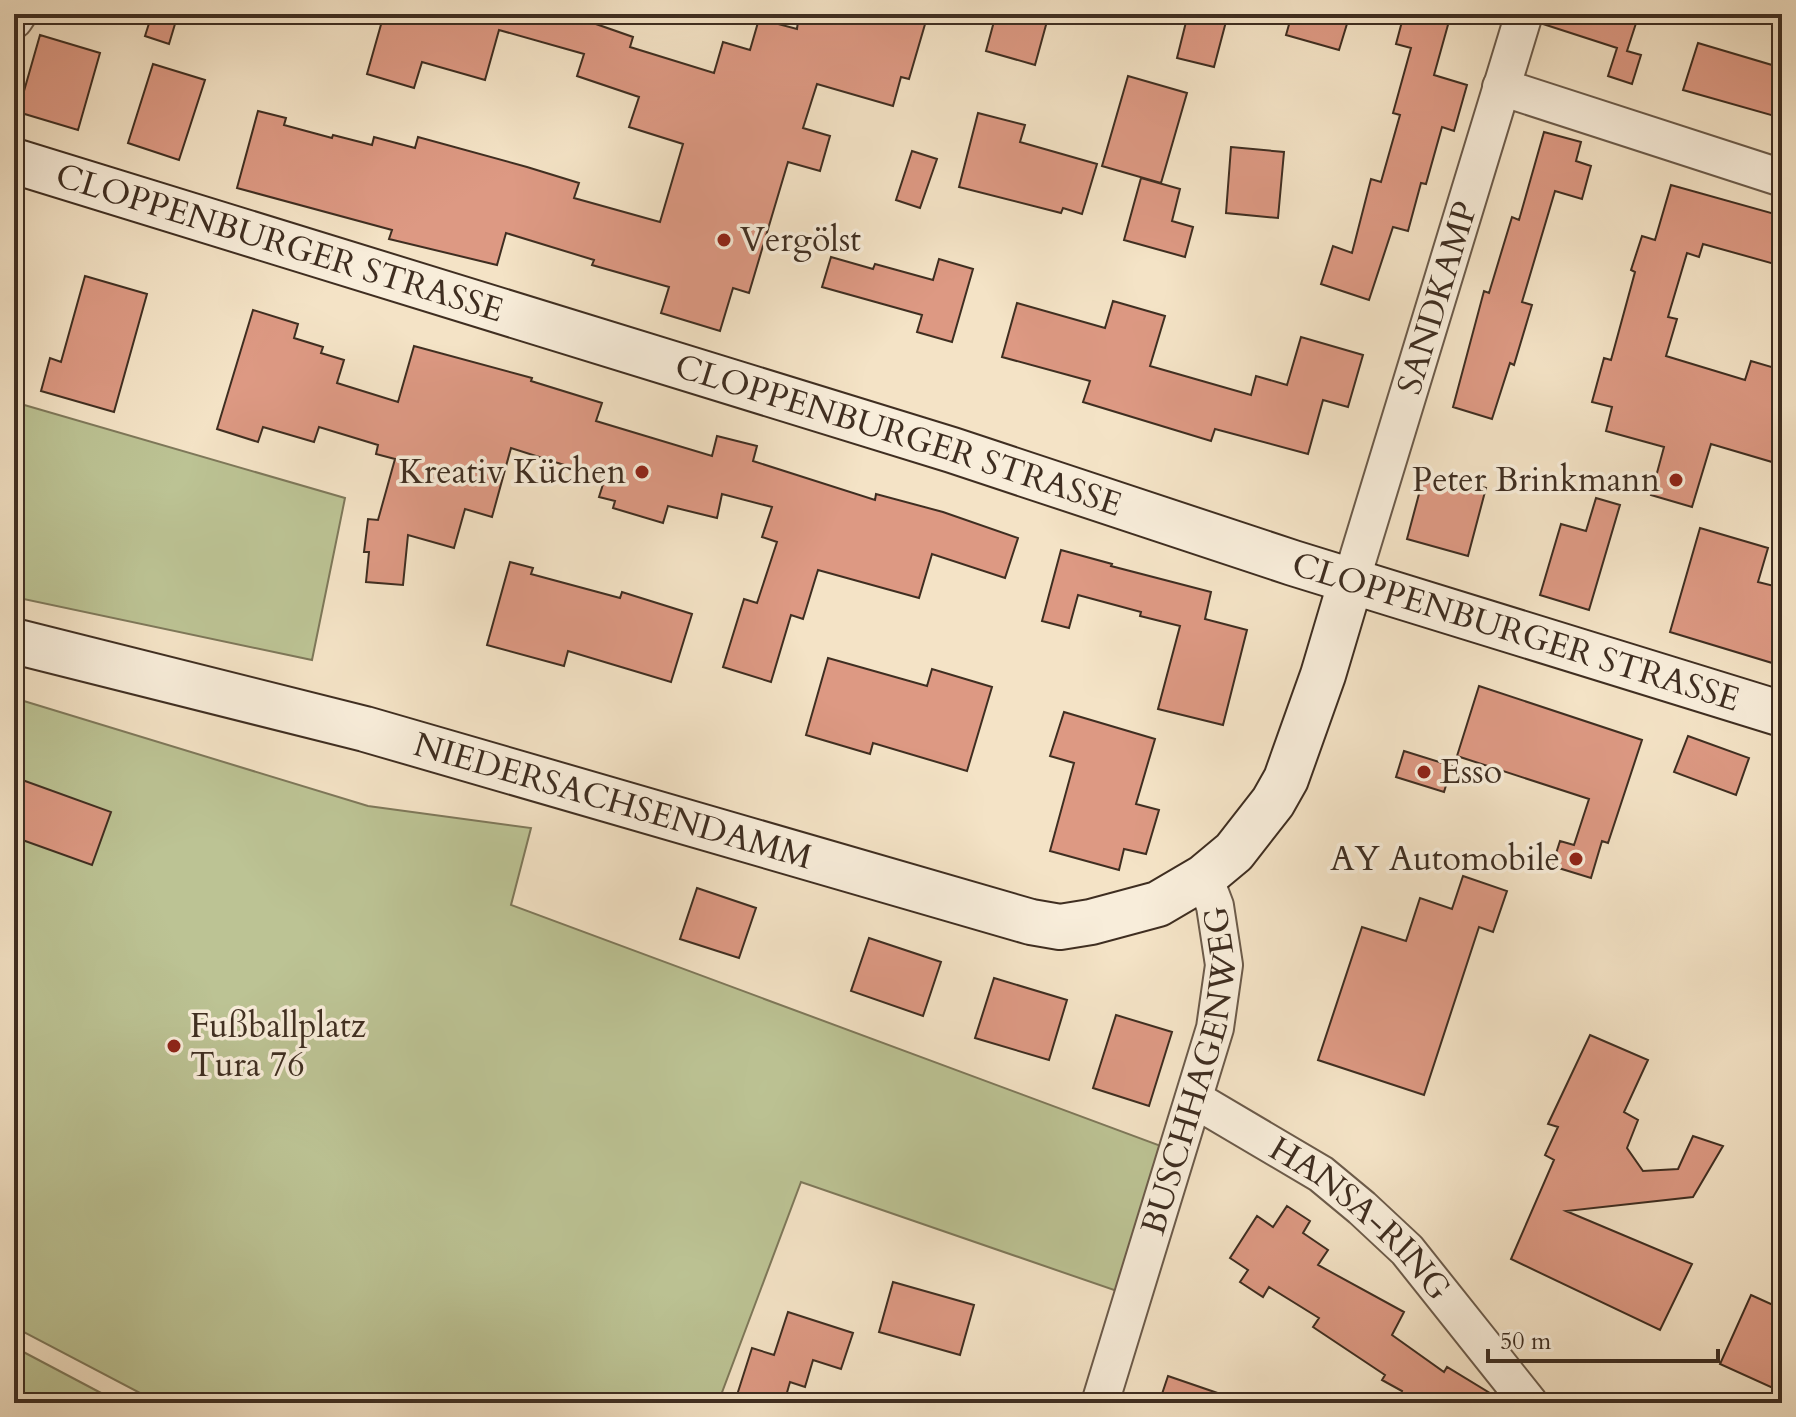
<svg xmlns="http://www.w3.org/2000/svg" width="1796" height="1417" font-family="Cardo,serif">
<rect width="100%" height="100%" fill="#f4e3c6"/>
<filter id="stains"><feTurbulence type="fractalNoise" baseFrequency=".0025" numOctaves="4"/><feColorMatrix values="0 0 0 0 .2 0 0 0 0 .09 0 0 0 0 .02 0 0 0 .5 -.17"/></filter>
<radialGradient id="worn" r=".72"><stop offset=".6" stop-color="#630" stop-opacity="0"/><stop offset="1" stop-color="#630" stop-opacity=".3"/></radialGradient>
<path fill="#bcc394" stroke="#7e785a" stroke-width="2" d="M14 402 345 498 312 660 14 597Z
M14 698 368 806 531 828 511 905 1161 1146 1117 1291 801 1182 718 1403H159L14 1327Z
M14 1347 120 1403H14Z"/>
<path fill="#dd9983" stroke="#3f2e21" stroke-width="2" d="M152 14H178L169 44 145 36Z
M384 14H599L596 24 633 37 630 47 714 73 723 42 750 50 759 19 797 29 799 14H928L909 79 901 77 893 106 817 84 803 128 830 136 820 171 788 162 749 293 733 288 720 331 661 313 669 287 592 265 594 260 506 233 497 265 389 239 392 230 237 188 258 111 286 118 284 125 332 138 333 135 372 145 374 137 415 148 418 137 527 167 579 183 574 198 660 222 683 144 629 127 639 97 577 76 584 54 499 30 485 80 422 62 414 88 367 74Z
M996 14H1049L1035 65 986 51Z
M1188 14H1228L1214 67 1177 58Z
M1292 14H1350L1339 50 1286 35Z
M1404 14H1451L1434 75 1467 85 1454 131 1442 127 1426 184 1421 183 1408 231 1393 227 1369 300 1321 284 1333 246 1352 253 1371 179 1381 182 1400 115 1393 113 1411 48 1396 44Z
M1544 14H1639L1627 51 1641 55 1632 84 1608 76 1617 48 1543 24Z
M40 35 100 53 78 130 18 112Z
M1698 43 1782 68V118L1683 90Z
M153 64 205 80 179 160 128 143Z
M1128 76 1187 93 1161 183 1102 166Z
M978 113 1025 125 1020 142 1097 164 1082 214 1063 208 1061 213 959 187Z
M1544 132 1581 142 1576 161 1591 166 1582 199 1555 191 1522 302 1532 305 1514 365 1510 363 1492 419 1453 407 1484 291 1489 293 1512 217 1519 220Z
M1231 147 1284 152 1278 218 1226 213Z
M912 151 937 159 920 208 896 200Z
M1141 178 1180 189 1172 221 1193 227 1185 257 1124 240Z
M1671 185 1782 216V266L1703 244 1699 257 1687 253 1668 317 1677 319 1666 356 1745 380 1751 361 1782 370V465L1711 444 1692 507 1651 495 1664 447 1606 431 1612 407 1592 402 1604 358 1611 360 1635 272 1631 270 1642 236 1655 240Z
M831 257 873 269 875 264 933 280 939 259 973 269 952 342 917 332 922 315 822 287Z
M85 276 147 294 114 412 41 391 50 358 61 362Z
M1113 301 1165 316 1150 366 1251 395 1256 376 1287 385 1301 337 1363 355 1348 407 1323 400 1308 454 1215 429 1211 441 1083 402 1090 381 1002 357 1017 303 1105 328Z
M253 310 298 324 294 338 323 347 321 353 344 360 337 383 398 402 414 346 532 378 531 381 602 403 596 421 712 456 717 436 757 446 753 461 875 500 876 494 943 512 1018 538 1005 578 932 554 919 598 818 570 803 619 791 615 771 682 723 667 744 599 757 603 777 542 762 537 772 507 722 494 717 518 668 506 663 523 613 508 615 501 599 497 605 478 511 448 492 517 465 509 454 548 408 535 403 585 366 582 369 552H364L368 519 378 520 395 459 376 454 378 445 319 427 314 442 263 427 258 442 217 429Z
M1423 479 1459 488 1460 481 1486 488 1468 556 1407 539Z
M1596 498 1620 505 1589 610 1540 595 1561 524 1586 531Z
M1700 528 1768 548 1758 582 1782 588V666L1670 632Z
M1061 550 1112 564 1111 566 1211 592 1205 619 1247 630 1223 725 1158 709 1180 626 1140 616 1141 612 1078 595 1069 628 1042 621Z
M510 562 533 568 531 574 620 598 622 592 692 614 671 682 568 651 564 666 487 645Z
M828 658 927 686 932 669 992 687 967 771 873 743 870 754 806 735Z
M1479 686 1642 740 1608 843 1602 841 1591 878 1552 866 1560 841 1574 845 1589 799 1457 756Z
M1064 712 1155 739 1136 804 1159 810 1146 854 1124 849 1119 870 1050 851 1074 763 1050 756Z
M1688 736 1749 758 1736 795 1674 772Z
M1404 751 1452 766 1444 792 1396 777Z
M14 777 111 812 92 865 14 837Z
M1463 876 1507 891 1493 932 1479 927 1424 1095 1318 1060 1362 927 1406 941 1420 898 1452 909Z
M697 888 756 908 739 958 680 939Z
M869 938 941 962 923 1016 851 991Z
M994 978 1067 1000 1049 1060 975 1038Z
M1116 1015 1172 1032 1149 1106 1093 1088Z
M1590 1035 1648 1060 1624 1112 1638 1120 1627 1148 1643 1171 1678 1169 1693 1136 1723 1146 1693 1197 1566 1211 1692 1264 1660 1330 1511 1259 1554 1160 1545 1155 1558 1127 1548 1124Z
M1287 1206 1310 1221 1303 1233 1328 1250 1318 1265 1404 1312 1392 1335 1444 1372 1447 1367 1498 1398 1502 1403H1397L1402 1391 1382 1380 1385 1375 1313 1327 1319 1318 1269 1287 1263 1297 1240 1282 1248 1270 1230 1258 1257 1216 1273 1227Z
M893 1282 974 1305 960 1355 879 1332Z
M1751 1295 1782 1309V1392L1720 1364Z
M788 1312 853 1333 841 1369 813 1360 805 1387 790 1382 784 1403H762L737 1395 752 1348 774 1355Z
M1168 1376 1235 1399 1234 1403H1159Z"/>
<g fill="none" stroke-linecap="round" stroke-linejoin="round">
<g stroke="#6c5b4a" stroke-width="40">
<g id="street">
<path d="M14 20 18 14"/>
<path d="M1501 87 1782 178"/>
<path id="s1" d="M1351 581 1524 14"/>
<path id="s2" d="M1194 1099 1321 1174 1362 1208 1407 1250 1529 1403"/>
<path id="s3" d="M1100 1403 1215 1028 1224 965 1215 906 1204 877"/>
</g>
</g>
<g stroke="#3f2e21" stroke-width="48">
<g id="secondary">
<path id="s4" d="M14 161 952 450 1293 563 1782 714"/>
<path id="s5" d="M14 641 365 729 1031 922 1060 927 1091 922 1158 904 1204 877 1234 852 1273 802 1286 779 1323 675 1351 581"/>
</g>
</g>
<use href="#street" stroke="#f8edda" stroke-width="36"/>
<use href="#secondary" stroke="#f8edda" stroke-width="44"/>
</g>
<g fill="#8f2418" stroke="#f8edda" stroke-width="3">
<circle cx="724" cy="240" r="8"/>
<circle cx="642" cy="472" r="8"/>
<circle cx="1676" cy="480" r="8"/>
<circle cx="1424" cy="772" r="8"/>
<circle cx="1576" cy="859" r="8"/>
<circle cx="174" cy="1046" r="8"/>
</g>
<g text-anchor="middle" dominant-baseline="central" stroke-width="7" stroke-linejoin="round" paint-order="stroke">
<g font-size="34" fill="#3f2e21" stroke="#f8edda" text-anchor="start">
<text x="740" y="240">Vergölst</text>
<text x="626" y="472" text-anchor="end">Kreativ Küchen</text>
<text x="1660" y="480" text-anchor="end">Peter Brinkmann</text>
<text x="1440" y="772">Esso</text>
<text x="1560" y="859" text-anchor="end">AY Automobile</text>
<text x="190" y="1026">Fußballplatz<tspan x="190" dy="39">Tura 76</tspan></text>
</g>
<g font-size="34" fill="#3f2e21" stroke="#f8edda">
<text stroke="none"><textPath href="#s4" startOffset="278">CLOPPENBURGER STRASSE</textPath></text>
<text stroke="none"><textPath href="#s1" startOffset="296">SANDKAMP</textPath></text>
<text stroke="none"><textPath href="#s4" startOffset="926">CLOPPENBURGER STRASSE</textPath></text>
<text stroke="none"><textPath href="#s4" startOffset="1574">CLOPPENBURGER STRASSE</textPath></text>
<text stroke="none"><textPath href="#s5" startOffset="620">NIEDERSACHSENDAMM</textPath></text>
<text stroke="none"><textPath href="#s3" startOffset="346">BUSCHHAGENWEG</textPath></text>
<text stroke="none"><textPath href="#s2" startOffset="206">HANSA-RING</textPath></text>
</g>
</g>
<rect width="1796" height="1417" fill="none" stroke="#f4e3c6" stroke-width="48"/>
<rect x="16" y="16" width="1764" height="1385" fill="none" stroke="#3f2e21" stroke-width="4"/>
<rect x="24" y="24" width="1748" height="1369" fill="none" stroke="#3f2e21" stroke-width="2"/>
<path d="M1488 1349v12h230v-12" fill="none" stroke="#3f2e21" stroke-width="4"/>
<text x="1500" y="1349" font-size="24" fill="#3f2e21" stroke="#f8edda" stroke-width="6" paint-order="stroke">50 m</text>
<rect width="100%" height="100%" filter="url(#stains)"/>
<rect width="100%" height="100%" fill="url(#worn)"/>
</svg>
